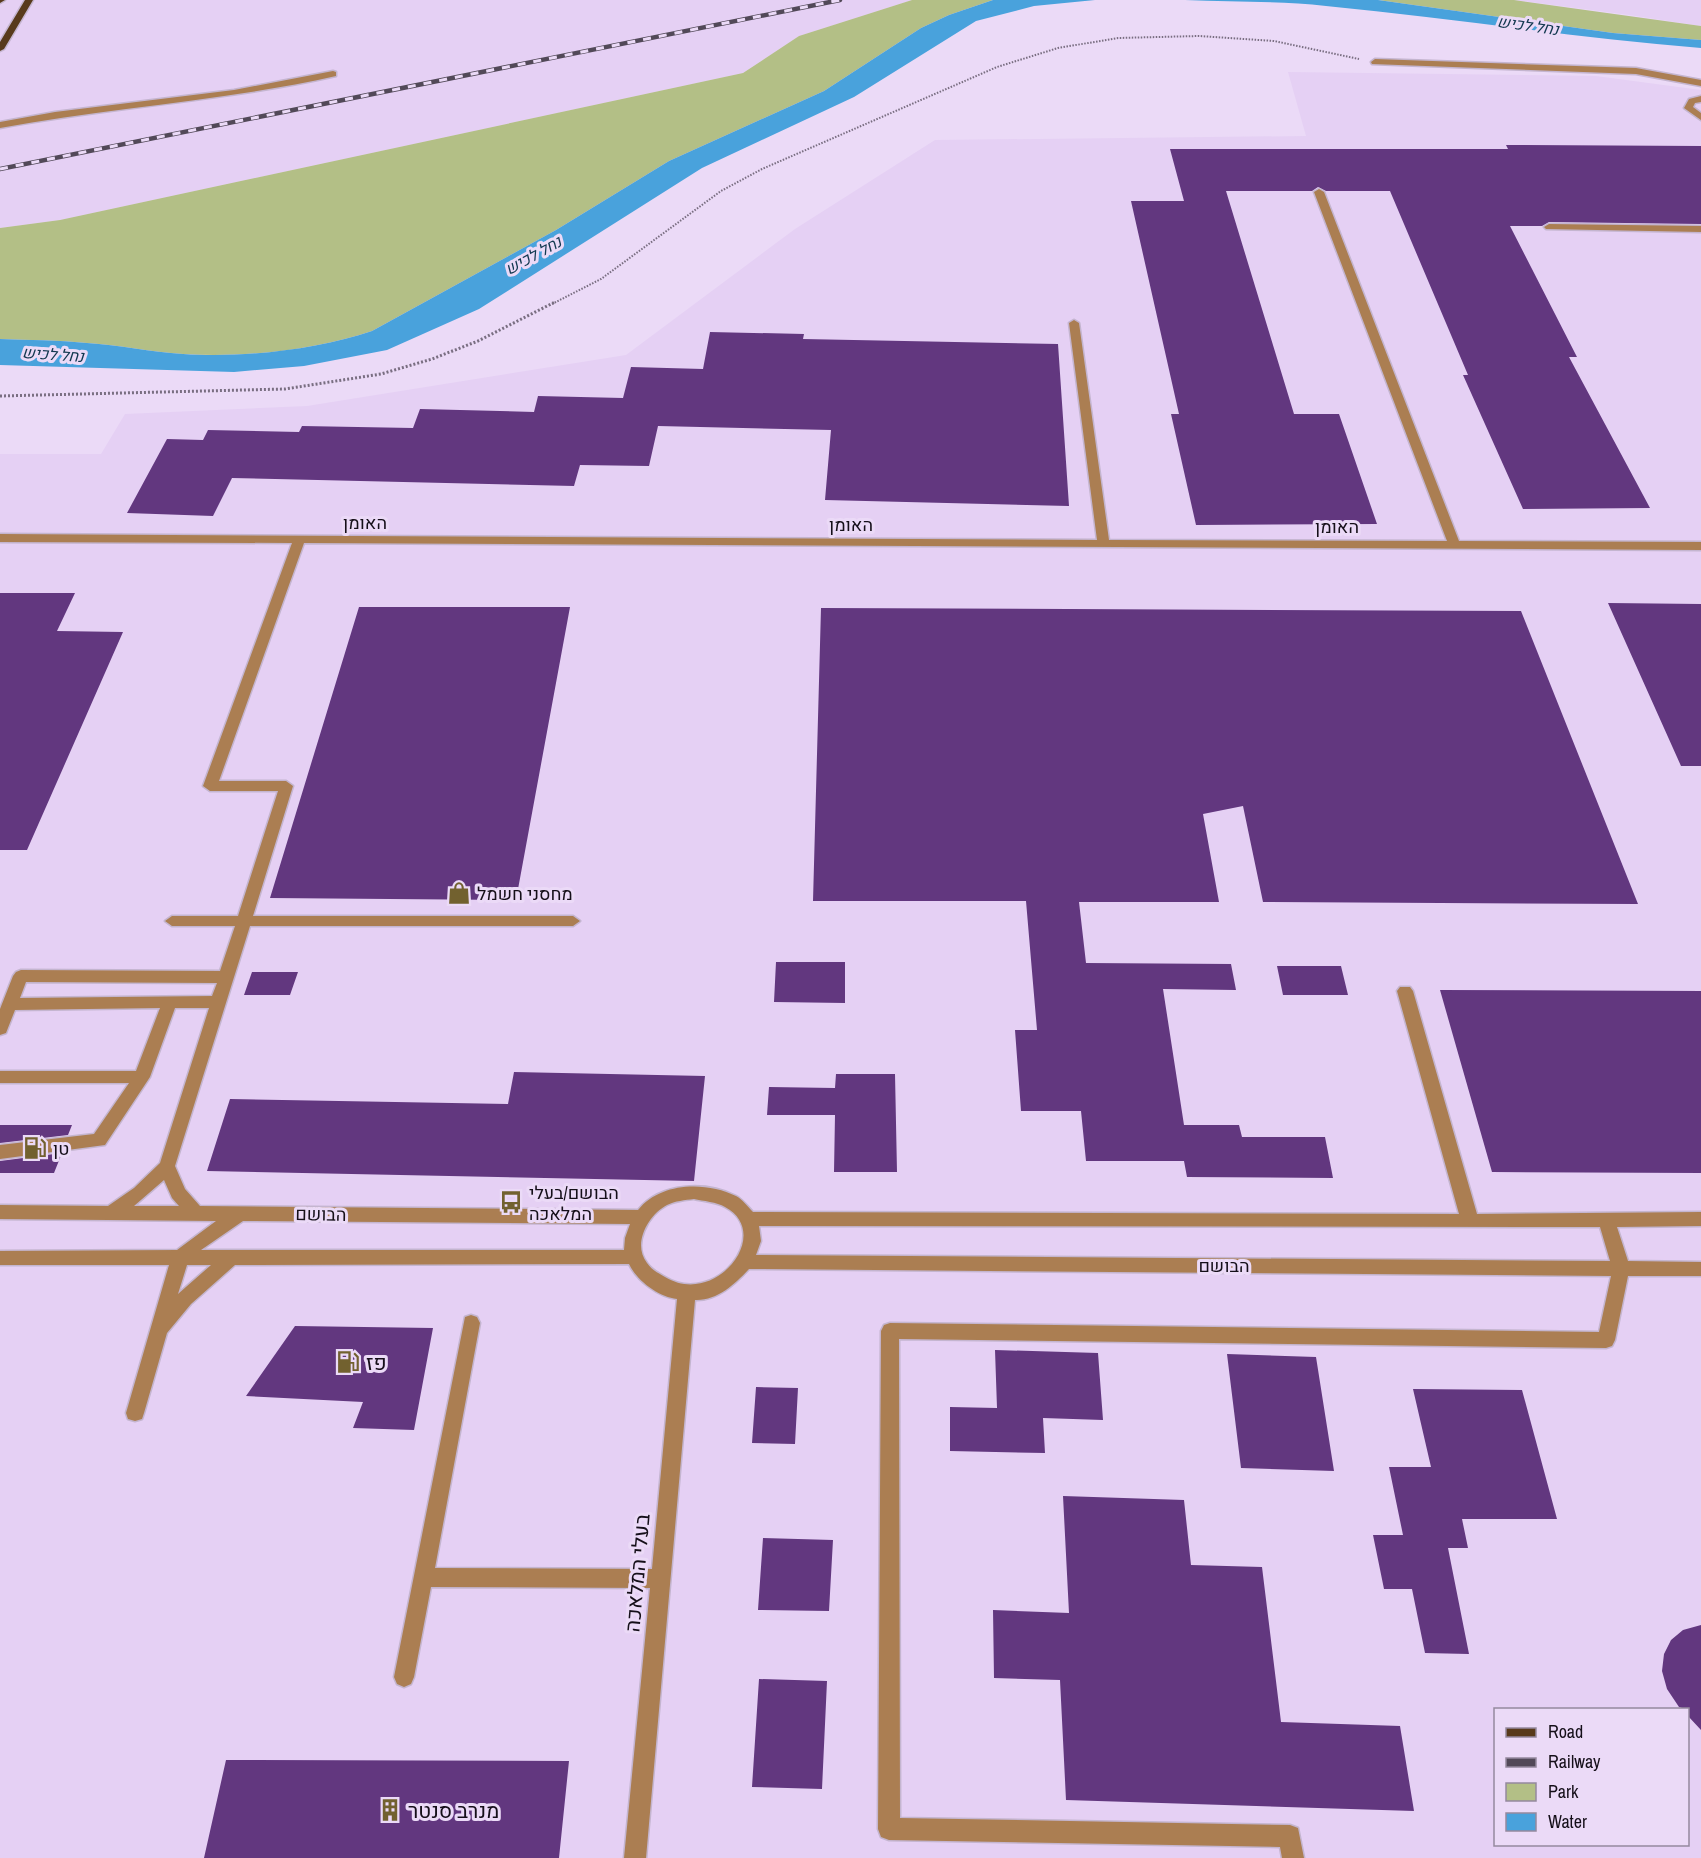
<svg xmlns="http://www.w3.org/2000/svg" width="1701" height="1858" font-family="'Archivo Narrow',Heebo,sans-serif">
<rect width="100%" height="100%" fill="#ebdaf7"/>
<path fill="#e5d0f4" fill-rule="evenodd" d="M0 0H912L799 36 743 73 60 220 0 228Z
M1514 0H1701V26L1629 15Z
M1288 72 1596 76 1701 90V1858H0V454H101L125 414 307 406 626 355 795 229 935 140 1306 136ZM1496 1710H1688V1844H1496Z"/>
<path fill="#b3bf86" d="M912 0H993L949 15 921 28 824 91 669 161 556 230 372 331C316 350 243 358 183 354 151 352 119 345 87 343 58 340 29 340 0 339V228L60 220 743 73 799 36Z
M1378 0H1514L1701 26V40L1613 33Z"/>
<path fill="#49a2dc" d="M993 0H1095L1034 6 976 21 854 97 702 168 479 309 387 350 304 366 234 372 0 365V339C29 340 58 340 87 343 119 345 151 352 183 354 242 358 316 350 372 331L556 230 669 161 824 91 921 28 949 15Z
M1185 0H1378L1613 33 1701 40V48C1576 38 1452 18 1326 6 1280 1 1232 2 1185 0Z"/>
<path fill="#62377f" d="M1506 145 1701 146V224L1549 222 1542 226H1510L1577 357H1569L1650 508 1523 509 1463 375H1468L1390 191H1326L1318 187 1312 191H1226L1294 414H1339L1377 524 1196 525 1171 414H1179L1131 201H1184L1170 149H1508Z
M710 332 804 334 803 339 1058 344 1069 506 825 500 831 430 658 426 649 466 580 465 574 486 232 478 213 516 127 513 167 439 203 440 208 430 299 432 302 426 413 428 420 409 534 412 538 396 623 398 631 367 703 369Z
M0 593H75L57 631 123 632 27 850H0Z
M1608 603 1701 604V766H1681Z
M359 607H570L516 900 270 898Z
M821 608 1521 611 1638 904 1263 902 1243 806 1203 814 1219 902H1079L1086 963 1231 964 1236 990 1163 989 1184 1125H1239L1242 1137H1325L1333 1178 1187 1177 1184 1161H1086L1081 1111H1021L1015 1030H1037L1026 901H813Z
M776 962H845V1003L774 1002Z
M1277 966H1341L1348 995H1283Z
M252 972H298L290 995H244Z
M1440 990 1701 991V1173L1492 1172Z
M514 1072 705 1076 694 1181 207 1171 230 1099 508 1104Z
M836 1074H895L897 1172H834L835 1115H767L769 1087 835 1088Z
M0 1125H72L68 1135 0 1143Z
M62 1153 54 1173H0V1161Z
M295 1326 433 1328 414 1430 353 1428 363 1402 246 1396Z
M995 1350 1098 1353 1103 1420 1043 1418 1045 1453 950 1451V1407L997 1408Z
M1227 1354 1316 1357 1334 1471 1241 1468Z
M756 1387 798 1388 795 1444 752 1443Z
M1413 1389 1522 1390 1557 1519H1462L1468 1548H1448L1469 1654 1425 1653 1412 1589H1384L1373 1535H1403L1389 1467H1431Z
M1063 1496 1184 1500 1191 1565 1262 1567 1281 1722 1400 1726 1414 1811 1066 1800 1060 1680 994 1678 993 1610 1069 1613Z
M763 1538 833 1540 829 1611 758 1610Z
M1701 1625V1730L1688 1716V1710L1679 1707 1667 1689 1662 1671 1664 1654 1671 1640 1683 1630Z
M759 1679 827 1681 822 1789 752 1787Z
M226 1760 569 1761 559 1858H204Z"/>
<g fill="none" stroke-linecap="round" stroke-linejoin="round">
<g stroke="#c4b5cf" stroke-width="3">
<path id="minor" d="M1375 59 1636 68 1701 80V86L1636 74 1372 64 1371 62Z
M333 71 336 72V76C225 101 112 107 0 128V122L55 112 234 90Z
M1701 96V102L1695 103 1693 107 1701 113V120L1684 108 1689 99Z
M1319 189 1324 192 1459 541 1701 542V550L304 543 219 781H286L293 786 253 916H573L580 921 573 926H250L175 1166 185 1189 200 1206 638 1210C660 1182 706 1181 736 1196 742 1199 748 1207 753 1212L1459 1214 1397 991 1400 987H1410L1413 991 1477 1214 1701 1212V1226L1617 1227 1628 1261 1701 1262V1276H1628L1615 1340 1612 1346 1606 1348 899 1339 900 1818 1290 1825 1298 1828 1304 1858H1282L1280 1847 889 1840 881 1837 878 1829 881 1331 884 1325 890 1323 1599 1332 1611 1276 749 1269C735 1284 717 1301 695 1300L646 1858H624L650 1588 431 1587 414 1677 411 1684 404 1687 397 1684 394 1677 465 1317 471 1315 477 1317 480 1323 435 1568 652 1569 677 1299C659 1297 637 1281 629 1264L235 1265 191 1304 167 1333 144 1413 142 1419 135 1421 128 1419 126 1413 169 1265H0V1251L177 1250 216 1221 0 1219V1205L108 1206 134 1188 160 1163 209 1008H175L150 1077 105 1145 0 1159V1145L94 1134 129 1083H0V1071H136L160 1008 15 1010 6 1033 0 1035V1009L13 976 16 972 21 970 220 971 235 926H172L165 921 172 916H238L278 791H210L203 786 292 543 0 542V534L1097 540 1069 323 1074 320 1079 323 1109 540 1447 541 1314 192ZM26 982 217 983 212 996 20 998ZM164 1180 172 1198 179 1206H134ZM694 1199C703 1201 717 1202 725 1207 774 1233 716 1308 665 1277 658 1273 652 1270 647 1263 632 1244 648 1215 667 1205 675 1201 685 1200 694 1199ZM243 1221 630 1224 625 1238 624 1250H201ZM759 1226 1600 1227 1610 1261 756 1255 761 1241ZM187 1265H211L178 1294Z
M1549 224 1701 226V232L1546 229 1544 227Z"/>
</g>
<g stroke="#c4b5cf" stroke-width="3">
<path id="major" d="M0 0H5L0 3Z
M25 0H33L4 49 0 51V42Z"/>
</g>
<path stroke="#796e81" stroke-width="2" stroke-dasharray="1.5 1.5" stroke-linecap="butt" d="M552 304 601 279 721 191 762 169 997 67 1058 48 1118 38 1199 36 1274 41 1359 59"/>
<path stroke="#796e81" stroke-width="3" stroke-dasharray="2 2" stroke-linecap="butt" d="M0 396 285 389 381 374 432 359 478 341 555 302"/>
<use href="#minor" fill="#ab7e52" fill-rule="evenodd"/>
<use href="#major" fill="#583a1b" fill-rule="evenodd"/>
<g stroke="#524958" stroke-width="4.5">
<path id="rail" d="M0 169 840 0"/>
</g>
<use href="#rail" stroke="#ebdaf7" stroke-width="3" stroke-dasharray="8" stroke-linecap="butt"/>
</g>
<defs>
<g id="shop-bare" transform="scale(1.8)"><path d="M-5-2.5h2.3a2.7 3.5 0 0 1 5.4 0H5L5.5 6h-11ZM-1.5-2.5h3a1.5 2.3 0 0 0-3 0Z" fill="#72612f" stroke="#ebdaf7" stroke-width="2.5" paint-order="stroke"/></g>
<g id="fuel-bare" transform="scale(1.8)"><path d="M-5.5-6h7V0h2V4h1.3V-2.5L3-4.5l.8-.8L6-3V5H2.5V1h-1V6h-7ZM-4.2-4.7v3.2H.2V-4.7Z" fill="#72612f" stroke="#ebdaf7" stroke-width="2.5" paint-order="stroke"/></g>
<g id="bus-bare" transform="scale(1.8)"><path d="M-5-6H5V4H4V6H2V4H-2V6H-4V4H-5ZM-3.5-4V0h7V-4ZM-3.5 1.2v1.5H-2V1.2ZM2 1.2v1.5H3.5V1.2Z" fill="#72612f" stroke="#ebdaf7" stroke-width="2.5" paint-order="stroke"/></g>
<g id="building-bare" transform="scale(1.8)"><path d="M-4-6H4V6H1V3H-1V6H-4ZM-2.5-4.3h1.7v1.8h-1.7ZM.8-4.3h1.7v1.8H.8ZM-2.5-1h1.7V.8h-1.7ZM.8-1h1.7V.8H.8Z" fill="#72612f" stroke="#ebdaf7" stroke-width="2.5" paint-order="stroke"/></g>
</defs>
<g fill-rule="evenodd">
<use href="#shop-bare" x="459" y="893"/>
<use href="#fuel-bare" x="35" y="1148"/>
<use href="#bus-bare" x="511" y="1202"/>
<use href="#fuel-bare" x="348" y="1362"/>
<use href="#building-bare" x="390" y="1810"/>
</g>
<g text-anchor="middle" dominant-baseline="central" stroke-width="6" stroke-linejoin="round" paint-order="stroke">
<g font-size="16" font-style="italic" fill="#123850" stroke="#ebdaf7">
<text transform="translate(1528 25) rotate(8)">נחל לכיש</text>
<text transform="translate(533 255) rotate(-29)">נחל לכיש</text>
<text transform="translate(53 354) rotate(4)">נחל לכיש</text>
</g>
<g font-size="18" fill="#150f19" stroke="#ebdaf7">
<text x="365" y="522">האומן</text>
<text x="851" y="524">האומן</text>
<text x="1337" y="526">האומן</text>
<text transform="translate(321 1214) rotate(1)">הבושם</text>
<text x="1224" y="1265">הבושם</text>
</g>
<g font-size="18" fill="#150f19" stroke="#ebdaf7" text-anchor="start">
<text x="477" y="893">מחסני חשמל</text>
<text x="53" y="1148">טן</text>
<text x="529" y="1192">הבושם/בעלי<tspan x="529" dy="21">המלאכה</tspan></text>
</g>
<g font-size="21" fill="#150f19" stroke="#ebdaf7" text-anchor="start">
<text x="366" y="1362">פז</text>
<text x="408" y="1810">מנרב סנטר</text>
</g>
<g font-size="21" fill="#150f19" stroke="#ebdaf7">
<text transform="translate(637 1573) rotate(-85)">בעלי המלאכה</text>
</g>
</g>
<rect x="1494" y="1708" width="195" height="138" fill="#ebdaf7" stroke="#95899e" stroke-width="1.5"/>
<rect x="1506" y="1728" width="30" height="9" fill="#583a1b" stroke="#95899e" stroke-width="1.5"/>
<text x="1548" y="1738" font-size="18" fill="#150f19">Road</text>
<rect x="1506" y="1758" width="30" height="9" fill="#524958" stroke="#95899e" stroke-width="1.5"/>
<text x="1548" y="1768" font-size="18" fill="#150f19">Railway</text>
<rect x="1506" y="1783" width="30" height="18" fill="#b3bf86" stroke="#95899e" stroke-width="1.5"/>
<text x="1548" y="1798" font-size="18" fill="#150f19">Park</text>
<rect x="1506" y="1813" width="30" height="18" fill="#49a2dc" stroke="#95899e" stroke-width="1.5"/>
<text x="1548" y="1828" font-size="18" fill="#150f19">Water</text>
</svg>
